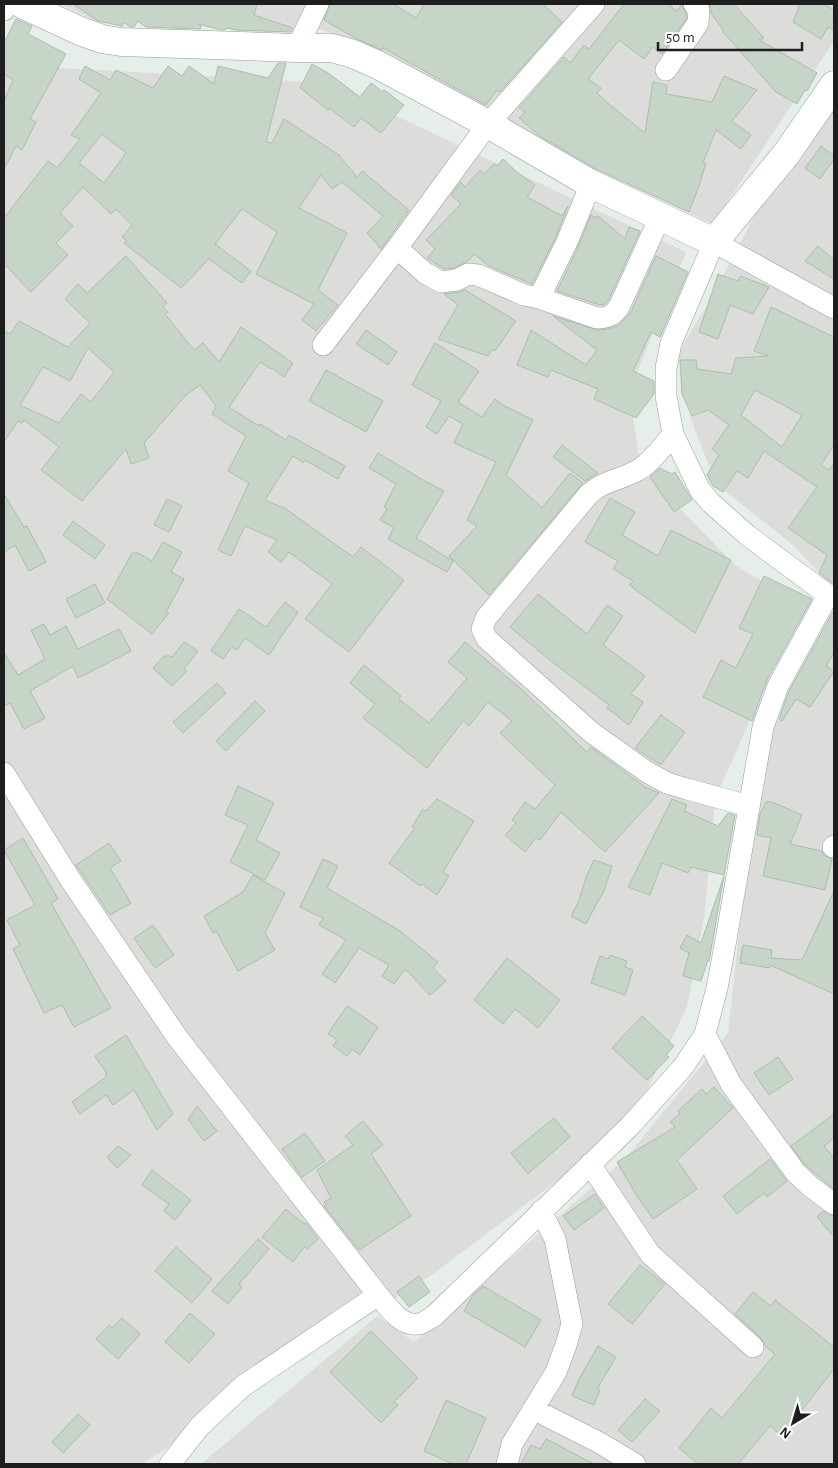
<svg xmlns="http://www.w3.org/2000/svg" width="838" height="1468" font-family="'Alegreya Sans',sans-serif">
<rect width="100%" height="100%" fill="#e5eee8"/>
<path fill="#dcdcdb" d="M61 4H834V41L713 224 539 143 383 53 317 28 98 22Z
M4 45 60 68 326 83 686 252 629 392 641 469 736 566 802 603 716 797 704 918 687 1007 630 1126 434 1273 142 1464H4Z
M834 82V589L793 545 716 484 691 419 678 353 713 295 755 215Z
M833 616 834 1464H201L377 1316 414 1342 625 1159 728 1033 758 759Z"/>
<path fill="#c6d5c7" stroke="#a9bfaa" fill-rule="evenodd" d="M73 4H257L254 15 293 28 291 32 236 30 226 28 225 30H222L198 24 201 26 200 29 146 27 138 21 134 27H130L125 23 122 26 98 21Z
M330 4H393L416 18 424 4H543L562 22 500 92 497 90 486 105 383 48 382 50 357 39 324 20Z
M624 4H667L677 11 682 4 686 14V19L662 54 653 47 644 59 619 40 588 79 601 88 597 93 610 105 645 133 653 82 667 85 666 94 712 102 724 76 757 90 732 121 751 135 741 149 716 130 703 163H706L699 186 689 212 598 170 540 136 519 118 525 112 519 108 564 57 570 63 584 45 589 49Z
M709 4H734L764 38 759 40 817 73 807 91 805 90 797 104 776 92 723 32 724 31 711 13Z
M800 4H823L834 10V30L828 27 821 39 793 22Z
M16 19 32 26 28 34 66 54 30 119 36 122 22 150 16 146 4 169V101L13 80 4 74V43Z
M278 63H286L266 142 272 143 284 119 339 155 357 177 362 171 409 210 381 249 367 233 383 216 342 182 332 189 321 175 299 208 347 233 318 290 338 305 316 331 302 320 314 304 256 274 277 232 242 209 215 244 251 271 242 283 209 259 181 288 124 243 127 241 122 237 132 225 116 209 111 214 83 187 60 213 73 226 56 243 68 255 31 292 4 264V218L48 161 57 168 80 139 71 135 101 93 79 79 85 66 110 80 116 70 153 88 168 66 182 76 189 66 214 84 218 66 268 78ZM102 134 126 153 104 183 79 163Z
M312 64 328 73 360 97 371 83 383 92 384 90 404 105 381 133 361 118 354 127 329 108 328 110 300 88Z
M821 146 834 156V159L820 179 805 168Z
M503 159 518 173 535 185 527 197 562 216 568 206 555 239 532 284 489 266 474 254 467 262 453 268 444 269 427 258 435 249 426 240 461 204 451 195 461 182 465 187 480 170 484 174 494 164 497 166Z
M591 215 596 218 598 216 625 239 629 227 640 231 609 299 605 304 600 305 557 291 577 250Z
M818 246 834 260V279L805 261Z
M126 256 167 303 163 307 168 312 165 314 194 350 203 343 219 362 241 327 293 363 284 377 272 368 271 369 260 362 229 407 259 426 260 424 286 440 289 435 345 466 338 479 305 460 303 463 293 456 265 500 286 509 353 557 361 547 404 580 349 652 305 619 332 584 289 552 281 562 268 552 277 540 245 526 231 556 218 550 249 483 228 471 246 436 212 414 216 406 200 385 186 395 144 443 149 458 131 464 126 449 82 501 41 470 59 447 24 420 22 423 18 421 4 442V331L10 334 19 321 68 347 90 323 65 299 78 284 87 293ZM88 348 114 372 91 402 81 394 59 423 20 405 43 367 70 381Z
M656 256 688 272 660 337 651 332 633 371 654 381V394L636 418 594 399 598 389 551 370 548 377 517 365 531 330 586 365 597 350 553 316 597 330 608 329 618 326 631 312Z
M718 274 738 281 740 276 769 287 753 314 730 305 718 339 699 332Z
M465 290 516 321 495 351 493 349 488 356 438 339 458 305 444 294 459 292Z
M771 307 834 337V445L821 465 829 470 834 463V584L819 573 827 555 788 528 817 487 764 451 748 478 737 471 723 492 713 486 707 475 719 455 712 449 729 425 708 410 692 416 682 394 680 360H696L697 369 731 374 736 358 768 356 754 351ZM755 390 802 415 782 447 741 415Z
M366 330 397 352 388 365 356 344Z
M435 343 479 371 458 402 482 417 495 399 507 408V407L533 420 506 475 542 508 570 473 583 483 489 595 449 556 477 526 467 520 496 462 454 443 463 424 449 416 437 434 426 427 441 401 412 385Z
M326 370 383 401 366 432 309 401Z
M562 445 598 473 585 481 553 457Z
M378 453 423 480 444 491 416 538 453 561 447 572 388 539 394 528 380 520 387 509 384 507 396 484 369 468Z
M660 468 672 474 675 472 692 500 674 512 650 477Z
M4 494 24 527 27 526 46 562 29 571 15 545 4 552Z
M610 498 635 512 622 535 658 556 671 530 731 560 695 633 629 585 633 581 613 569 618 561 585 542Z
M167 499 182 506 169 532 154 525Z
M73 521 105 545 95 559 63 535Z
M163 542 182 552 171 572 184 579 166 612 169 613 152 634 107 599 132 553H138L152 561Z
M764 576 812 599 767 680 752 721 703 697 721 660 736 668 753 634 739 628Z
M95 584 105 603 76 618 66 599Z
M538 594 587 634 607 605 623 616 603 645 645 676 631 694 643 702 629 725 607 708 609 705 551 661 510 627Z
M285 602 298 612 269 655 245 638 237 650 232 647 223 659 211 651 239 609 266 627Z
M834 610V653L826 666 834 671 810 707 796 699 782 721 779 719 789 691Z
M44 624 50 635 66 626 78 649 119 629 131 651 78 678 73 666 30 691 45 718 24 729 10 703 4 706V653L18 675 45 659 31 630Z
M184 642 198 651 184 669 187 671 172 686 153 668 164 656H170L172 657Z
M465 642 519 687 587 752 591 747 645 787 659 793 605 852 561 812 540 840 536 838 525 852 505 835 516 823 512 820 525 802 535 809 555 785 500 733 512 721 488 702 469 726 463 721 427 768 363 718 375 704 350 683 364 665 401 696 399 699 429 723 467 678 448 662Z
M217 683 226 693 183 733 173 722Z
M255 701 265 711 226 751 216 741Z
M661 715 685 732 661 765 635 748Z
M238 786 274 803 256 840 280 853 265 880 230 862 248 825 225 815Z
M437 799 474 821 443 872 449 876 437 895 422 884 420 886 389 863 415 828 412 827 423 809 426 811Z
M672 799 687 805 684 811 718 826 728 813 735 815 724 875 691 867 688 873 662 863 650 895 628 887Z
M766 802H772L802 815 790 844 821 851 825 856 832 859 825 890 763 876 771 838 757 835 760 814Z
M23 838 58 899 51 903 111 1008 74 1027 62 1005 44 1013 13 949 20 945 7 920 35 905 4 850Z
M109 843 121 861 110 868 131 903 110 915 76 865Z
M323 859 338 866 327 888 400 931 438 962 433 968 446 981 430 995 405 969 394 984 382 976 389 965 359 948 335 983 322 974 346 940 319 925 323 918 300 907Z
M594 860 612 866 603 894H602L586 924 571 916 578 903 587 875Z
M253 875 285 893 265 933 275 950 238 971 216 931 213 933 204 916 243 892Z
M724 876 709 961 708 960 701 981 683 976 689 953 680 948 687 935 701 943Z
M834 891V994L770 965V968L740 963 743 945 772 950 771 958 802 960Z
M153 925 174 955 155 968 134 938Z
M610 955 627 961 625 967 633 970 625 995 591 983 600 956 608 959Z
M507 958 560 1000 538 1028 515 1009 503 1024 474 1000Z
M347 1006 378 1027 360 1055 352 1049 347 1056 333 1046 337 1040 328 1034Z
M642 1016 674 1046 666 1055 669 1057 647 1080 612 1048Z
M126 1035 173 1114 157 1130 134 1090 113 1105 106 1095 80 1114 72 1102 106 1077 105 1075 107 1074 95 1056Z
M778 1057 793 1079 769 1095 754 1073Z
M714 1087 733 1108 677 1160 697 1189 653 1219 635 1193 617 1162 675 1127 670 1122 680 1114 678 1111 702 1089 706 1094Z
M197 1106 217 1131 204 1141 188 1119Z
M834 1114V1138L824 1146 834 1158V1189L805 1165 791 1146Z
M554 1118 570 1137 528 1174 511 1153Z
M363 1121 383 1145 371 1154 411 1216 359 1250 324 1206 326 1204 324 1202 331 1198 317 1170 353 1145 345 1136Z
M305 1133 325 1161 302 1177 282 1149Z
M118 1146 131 1155 117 1168 107 1157Z
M770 1159 787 1181 767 1197 764 1193 737 1214 723 1196Z
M152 1170 191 1200 175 1220 164 1211 169 1204 142 1185Z
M595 1194 604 1208 574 1230 563 1216Z
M286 1209 304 1224 306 1223 318 1239 307 1249 305 1246 293 1262 262 1237Z
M823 1211 834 1216V1237L817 1217Z
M258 1239 269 1249 239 1284 242 1287 228 1304 212 1291Z
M176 1247 212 1279 192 1303 155 1271Z
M640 1265 665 1284 632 1324 608 1304Z
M419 1276 430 1292 409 1307 397 1292Z
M483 1286 541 1320 525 1347 464 1311 473 1295Z
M753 1292 771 1306 775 1300 834 1347V1369L782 1436 770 1426 738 1464H698L679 1448 711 1408 722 1418 775 1354 765 1346 761 1338 735 1314Z
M190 1313 215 1334 189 1363 165 1342Z
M122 1318 140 1334 118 1359 96 1339 109 1325 112 1328Z
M371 1331 418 1378 394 1402 398 1405 381 1423 330 1372Z
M598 1346 616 1357 597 1389 600 1390 594 1405 572 1396 579 1379Z
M645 1399 660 1411 632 1442 618 1430Z
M446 1400 486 1418 466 1464H453L424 1451Z
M78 1414 90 1425 63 1453 52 1442Z
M546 1439 594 1464H521L531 1445 540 1449Z"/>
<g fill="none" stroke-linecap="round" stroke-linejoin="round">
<g stroke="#9b9b9b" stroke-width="22">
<path id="minor" d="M4 10 7 4
M297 48 318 4
M666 70 698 23 699 10 694 4
M397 248 425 273 441 282 457 280 468 274 478 275 524 295 539 298 597 318C609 318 614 315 620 305L660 217
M539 298 566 244 591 184
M323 345 397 248 488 124 594 4
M673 434C664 445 650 464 638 470 621 480 604 480 589 494L486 618 482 629 487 639 591 732 647 772 667 783 687 789 749 806
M4 773 70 879 177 1037 378 1295C388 1307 401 1327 419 1324 424 1323 430 1318 434 1316L630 1126 683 1067 705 1034 717 988 725 945 763 727 778 686 828 595 747 535 711 503 700 490 673 434 666 396V368L671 343 714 242 834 308
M833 847 834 846
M705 1034 731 1084 796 1173 811 1187 834 1204
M590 1164 650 1254 753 1347
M533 1409 600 1443 635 1464
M170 1464 200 1426 243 1386 378 1295
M507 1464 512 1444 556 1372 566 1345 572 1324 555 1239 541 1211"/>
</g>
<g stroke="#9b9b9b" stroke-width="29">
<path id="tertiary" d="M22 4 80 31 102 39 121 42 297 48H332L353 54 378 65 488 124 591 184 714 242 787 153 834 85"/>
</g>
<use href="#minor" stroke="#fff" stroke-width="21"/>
<use href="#tertiary" stroke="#fff" stroke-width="28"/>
</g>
<rect width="838" height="1468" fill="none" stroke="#1e1e1e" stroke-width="10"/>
<g transform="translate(793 1423) rotate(218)" stroke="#ffffff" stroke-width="4" paint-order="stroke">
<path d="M0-4L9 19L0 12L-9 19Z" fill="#1e1e1e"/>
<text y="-8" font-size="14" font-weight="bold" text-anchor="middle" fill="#1e1e1e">N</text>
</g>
<path d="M658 42v8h144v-8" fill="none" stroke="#1e1e1e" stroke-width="2.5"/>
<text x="666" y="42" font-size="15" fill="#1e1e1e" stroke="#ffffff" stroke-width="4" paint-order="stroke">50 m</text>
</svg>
